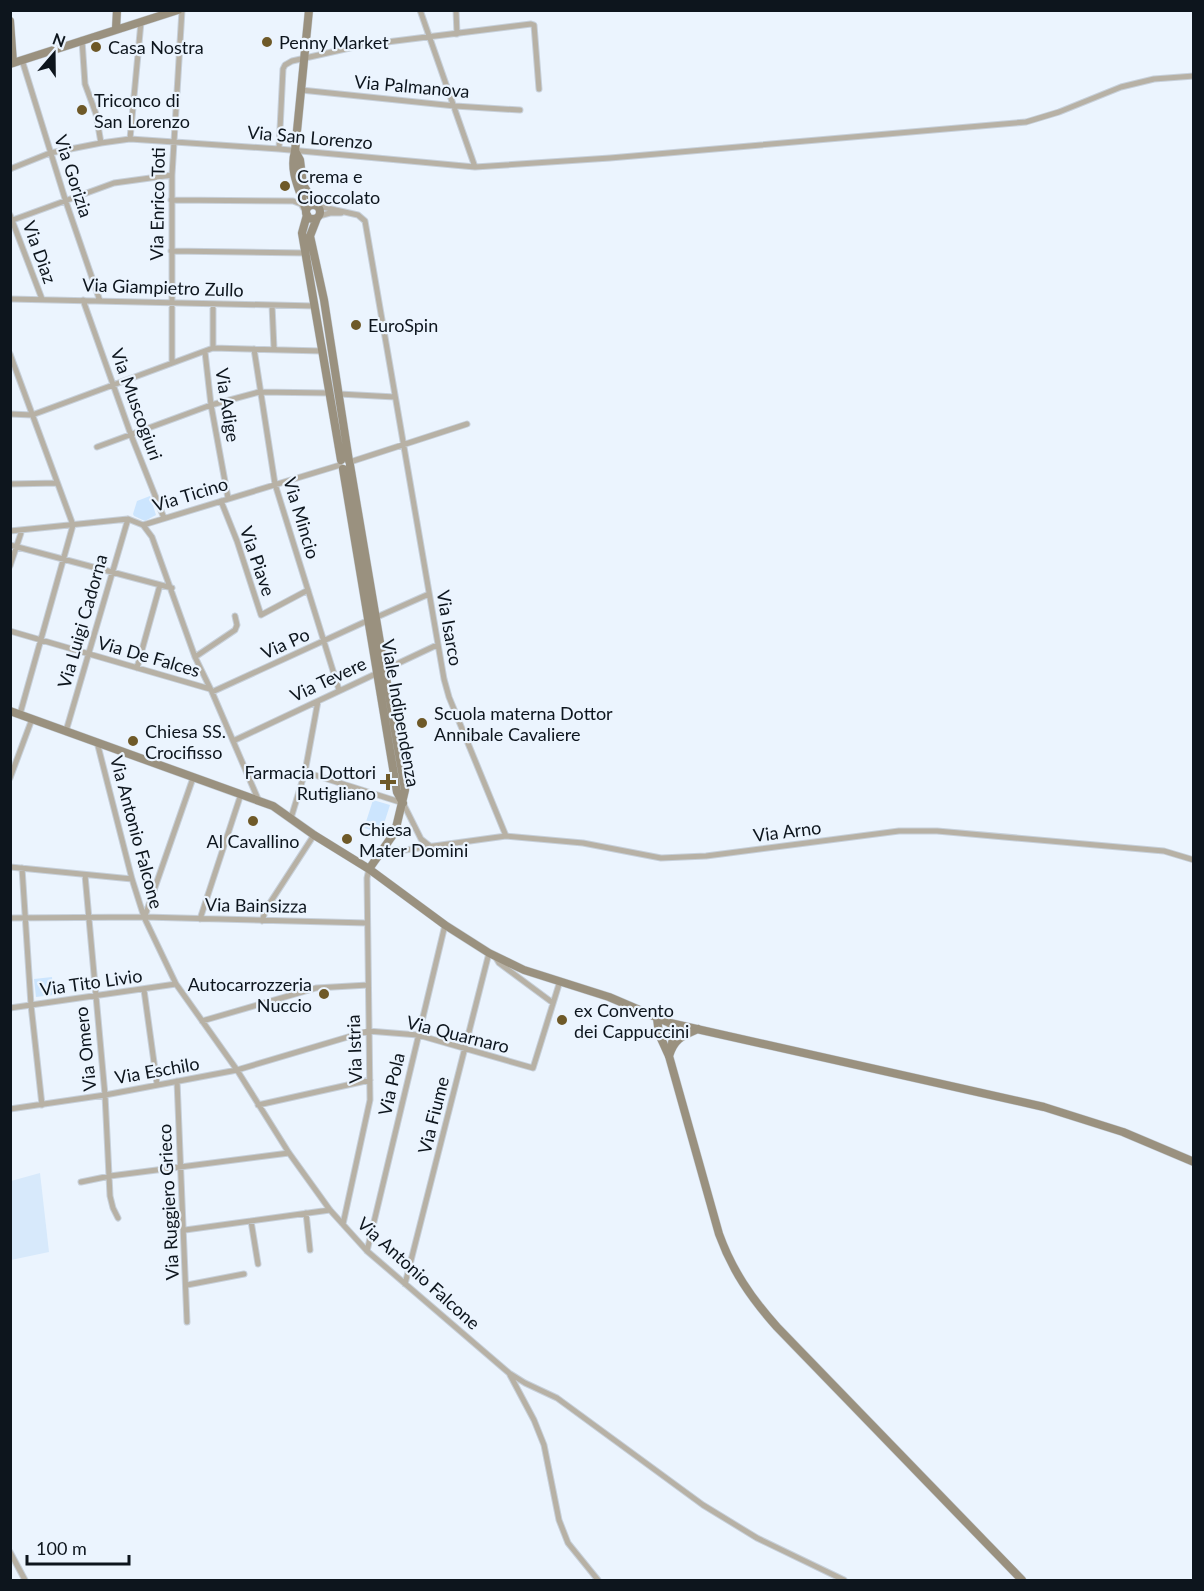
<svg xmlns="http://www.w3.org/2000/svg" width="1204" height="1591" font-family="Lato,sans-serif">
<rect width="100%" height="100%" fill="#ebf4fe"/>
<path fill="#d7e9fb" d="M40 1173 49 1252 11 1260V1181Z"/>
<path fill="#cce5fe" d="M150 496 156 515 145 521 134 516 133 514 137 501Z
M373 800 390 805 381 833 364 828Z
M52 977 53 995 36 997 34 979Z"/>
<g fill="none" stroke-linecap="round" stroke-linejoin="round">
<g stroke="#c7d0da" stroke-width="7">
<path id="street" d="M420 10 475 167
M456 10 457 34
M82 40 85 84 96 114 101 143
M22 60 66 202 100 301
M301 90 455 106 520 110
M130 139 141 22
M279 149 283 69 285 65 292 61 363 45 531 24 534 25 539 89
M10 169 50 153 101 143 130 139 279 149 475 167 610 158 1026 122 1059 112 1121 87 1154 79 1194 76
M171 200 293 201 301 204 304 209
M318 206 358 215 365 221 444 679 449 697 506 836
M10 215 42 299
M319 216 330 213H341
M10 221 114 183 172 175
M171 251 306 253
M10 299 315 306
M83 300 131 435 164 518
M272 305 274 349
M213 348V304
M254 349 275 484 339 690
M205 352 211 405 228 498
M10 354 73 525
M172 363V175L182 10
M339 394 395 397
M10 414 32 415 213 348 322 351
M97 447 211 405 259 392 329 393
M350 462 467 424
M10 484 57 483
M221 501 237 541 261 615 308 590
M143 525 152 537 195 657 212 692 258 799
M10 531 128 519 143 525 340 465
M10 545 172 588
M10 566 22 530
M377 617 429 594
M10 631 210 689
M195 657 235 630 237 625 235 616
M137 668 160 585
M212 692 369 620
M20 714 73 525
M66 731 128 519
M233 741 437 645
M97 742 132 879 144 917 176 984 237 1070 289 1153 330 1210 367 1251 509 1373 525 1383 557 1398 703 1505 757 1538 844 1580
M305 772 403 803 421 839 431 847
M10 778 32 719
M291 818 305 772 318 701
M384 850H405L506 836 583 843 661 858 706 856 899 831H937L1164 851 1194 860
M10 867 132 879
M22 868 31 1005 42 1105
M85 875 105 1095 110 1196 113 1208 118 1218
M145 916 193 778
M10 918 144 917 367 923
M200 919 241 794
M262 921 266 909 314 835
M496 958 499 963 553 1003
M144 990 157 1084
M10 1008 176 984
M202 1021 316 988 368 985
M177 1081 187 1322
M258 1105 370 1080
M10 1109 105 1095 237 1070 368 1031 418 1035 533 1068 560 981
M81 1182 110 1176 289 1153
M306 1213 310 1250
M251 1221 258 1264
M343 1224 370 1100 367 878 369 869
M185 1230 330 1210
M367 1251 445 925
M405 1284 489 953
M187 1285 244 1274
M510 1375 534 1420 544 1445 559 1520 568 1543 598 1580
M10 1552 25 1580"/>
</g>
<g stroke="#c7d0da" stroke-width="9">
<path id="secondary" d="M10 21 13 63
M116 29 117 10
M10 64 178 10
M295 151 300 160 303 185 316 205
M306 212a7 7 0 1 1 14 0a7 7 0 1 1-14 0Z
M306 210C300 190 289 172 295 151L309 10
M307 215 302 233 341 460
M317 218 310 236 324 300 349 461
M350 465 405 790 395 832 369 869
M343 469 397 792 403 803
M10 711 273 806 314 835 369 869 445 925 489 953 524 970 609 997 670 1023 1044 1107 1123 1132 1194 1162
M657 1018 659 1034 669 1056 719 1234C732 1270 751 1298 777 1327L1022 1580
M670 1023 673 1033 672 1044
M669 1056C674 1039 682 1036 698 1029"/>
</g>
<use href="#street" stroke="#b7b1a5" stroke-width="5"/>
<use href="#secondary" stroke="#9a917f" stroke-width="8"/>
</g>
<g fill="#6e5928" stroke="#ebf4fe" stroke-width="2">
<circle cx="267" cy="42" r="6"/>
<circle cx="96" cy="47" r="6"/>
<circle cx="82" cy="110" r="6"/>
<circle cx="285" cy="186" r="6"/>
<circle cx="356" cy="325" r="6"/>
<circle cx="422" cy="723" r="6"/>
<circle cx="133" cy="741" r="6"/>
<path d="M385 773h6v6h6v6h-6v6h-6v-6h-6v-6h6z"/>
<circle cx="253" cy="821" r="6"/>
<circle cx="347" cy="839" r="6"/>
<circle cx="324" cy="994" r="6"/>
<circle cx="562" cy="1020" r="6"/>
</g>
<g text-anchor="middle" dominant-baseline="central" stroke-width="4.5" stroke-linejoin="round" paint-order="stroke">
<g font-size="18" fill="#0d151d" stroke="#ebf4fe" text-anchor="start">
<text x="279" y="42">Penny Market</text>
<text x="108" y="47">Casa Nostra</text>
<text x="94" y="100">Triconco di<tspan x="94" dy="21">San Lorenzo</tspan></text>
<text x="297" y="176">Crema e<tspan x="297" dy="21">Cioccolato</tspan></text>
<text x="368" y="325">EuroSpin</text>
<text x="434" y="713">Scuola materna Dottor<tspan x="434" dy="21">Annibale Cavaliere</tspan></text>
<text x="145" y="731">Chiesa SS.<tspan x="145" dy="21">Crocifisso</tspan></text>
<text x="376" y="772" text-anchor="end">Farmacia Dottori<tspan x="376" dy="21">Rutigliano</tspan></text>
<text x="359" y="829">Chiesa<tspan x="359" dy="21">Mater Domini</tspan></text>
<text x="253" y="841" text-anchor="middle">Al Cavallino</text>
<text x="312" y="984" text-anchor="end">Autocarrozzeria<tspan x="312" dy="21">Nuccio</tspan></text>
<text x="574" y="1010">ex Convento<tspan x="574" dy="21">dei Cappuccini</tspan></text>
</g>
<g font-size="18" fill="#0d151d" stroke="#ebf4fe">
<text transform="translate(412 86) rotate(5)">Via Palmanova</text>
<text transform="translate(310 137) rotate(5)">Via San Lorenzo</text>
<text transform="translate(74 176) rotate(72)">Via Gorizia</text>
<text transform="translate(157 204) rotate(-89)">Via Enrico Toti</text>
<text transform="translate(40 252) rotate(70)">Via Diaz</text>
<text transform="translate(163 287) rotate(2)">Via Giampietro Zullo</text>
<text transform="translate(137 404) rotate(70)">Via Muscogiuri</text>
<text transform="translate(228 405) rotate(81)">Via Adige</text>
<text transform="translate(190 494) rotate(-17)">Via Ticino</text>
<text transform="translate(302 518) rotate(73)">Via Mincio</text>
<text transform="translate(258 561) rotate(71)">Via Piave</text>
<text transform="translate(82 621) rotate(-74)">Via Luigi Cadorna</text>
<text transform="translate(450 628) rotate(80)">Via Isarco</text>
<text transform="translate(285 643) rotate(-24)">Via Po</text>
<text transform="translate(149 656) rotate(16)">Via De Falces</text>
<text transform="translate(328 679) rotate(-25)">Via Tevere</text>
<text transform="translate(401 713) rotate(80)">Viale Indipendenza</text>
<text transform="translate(787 831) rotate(-7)">Via Arno</text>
<text transform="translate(137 832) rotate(75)">Via Antonio Falcone</text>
<text transform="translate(256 905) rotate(1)">Via Bainsizza</text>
<text transform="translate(91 982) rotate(-8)">Via Tito Livio</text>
<text transform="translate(458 1034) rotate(14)">Via Quarnaro</text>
<text transform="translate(85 1049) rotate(-96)">Via Omero</text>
<text transform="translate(354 1049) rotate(-92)">Via Istria</text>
<text transform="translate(157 1070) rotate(-10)">Via Eschilo</text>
<text transform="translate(391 1084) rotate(-77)">Via Pola</text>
<text transform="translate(433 1115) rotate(-76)">Via Fiume</text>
<text transform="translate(168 1202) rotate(-93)">Via Ruggiero Grieco</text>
<text transform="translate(419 1273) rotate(42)">Via Antonio Falcone</text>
</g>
</g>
<rect width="1204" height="1591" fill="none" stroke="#0d151d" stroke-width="24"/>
<g transform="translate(54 54) rotate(20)" stroke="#ebf4fe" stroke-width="4.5" paint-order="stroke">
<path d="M0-4.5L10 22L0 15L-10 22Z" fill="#0d151d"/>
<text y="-9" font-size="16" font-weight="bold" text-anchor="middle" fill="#0d151d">N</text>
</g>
<path d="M27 1555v9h102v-9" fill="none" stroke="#0d151d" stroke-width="3"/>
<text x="36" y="1555" font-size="18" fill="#0d151d" stroke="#ebf4fe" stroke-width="4.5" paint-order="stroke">100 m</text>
</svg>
